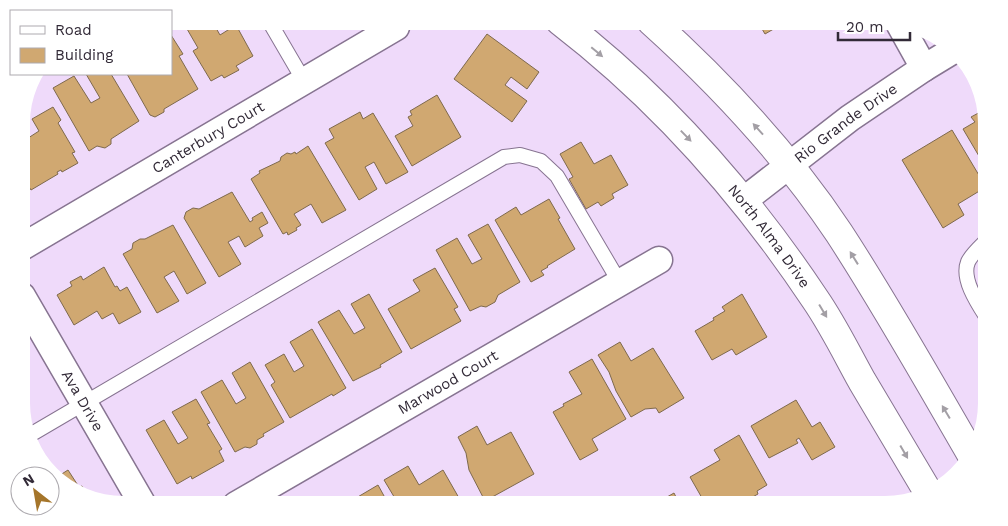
<svg xmlns="http://www.w3.org/2000/svg" width="1008" height="526" font-family="'Work Sans',sans-serif">
<rect width="100%" height="100%" fill="#efdafa"/>
<path fill="#d0a871" stroke="#7e694d" d="M185 21H212L220 35 236 25 253 56 236 66 239 70 224 78 222 75 211 81 193 51 198 48 183 22Z
M793 21 786 26 784 23 765 34 758 22Z
M487 34 539 72 527 89 511 77 505 85 527 101 512 122 454 79Z
M171 35 183 54 179 56 198 89 164 109V112L155 117 150 115 127 74H171Z
M86 74H111L139 121 111 139V144L105 148 97 146 89 151 53 88 74 76 91 103 100 98Z
M437 95 461 137 412 166 395 136 413 126 408 117 412 115 410 111Z
M53 107 61 120 58 123 75 152 72 153 78 163 62 172 61 170 57 172 58 174 31 190 22 175V142L39 131 32 119Z
M985 107 986 110V168L963 129 975 122 971 117 984 110Z
M360 112 363 119 373 113 408 172 386 184 374 162 365 167 377 189 359 200 325 143 334 138 329 129Z
M952 130 986 187 958 204 964 215 943 228 902 160Z
M581 142 594 164 611 155 628 185 612 194 614 198 601 206 598 202 586 209 569 179 573 177 560 154Z
M308 146 346 210 322 223 311 204 294 214 301 225 296 228 297 230 288 235 287 232 283 234 251 179 260 173 259 171 280 161 281 157 287 153 291 154 295 152 296 154Z
M232 192 250 222 253 220 252 218 262 212 268 223 259 228 263 236 245 247 239 236 228 242 241 264 219 277 184 218 186 212 193 208 199 209Z
M549 199 560 218 558 219 575 249 547 266 548 267 541 271 544 275 531 282 495 220 516 207 521 215Z
M488 224 520 282 498 295 495 302 486 307 481 306 470 311 436 250 457 238 472 264 482 259 468 235Z
M173 225 206 283 187 294 174 271 164 277 179 301 157 313 123 254 132 249 133 243 140 239H145Z
M104 267 115 287 117 286 120 291 127 287 141 312 119 324 113 313 102 319 97 311 74 325 57 295 72 286 70 282 81 276 83 280Z
M435 268 458 307 454 309 461 321 411 349 388 309 420 291 413 280Z
M369 294 402 352 380 365 381 367 353 381 318 322 339 310 354 334 365 328 351 304Z
M742 294 767 337 736 355 732 349 712 360 695 331 714 320 713 318 725 311 722 307Z
M312 329 346 388 333 396 332 394 290 418 271 385 275 382 265 365 284 354 294 372 304 366 290 342Z
M620 342 631 361 653 348 684 398 659 413 656 408 645 409 631 417 616 391 609 372 598 355Z
M592 359 626 419 592 439 598 450 580 460 553 412 564 406 563 404 582 394 569 372Z
M250 362 284 422 263 434 264 436 257 440V444L250 448 245 447 235 452 201 392 222 380 236 404 246 398 232 373Z
M196 399 210 423 207 424 222 449 219 451 224 461 192 479 191 476 177 484 146 430 164 420 178 444 188 438 172 412Z
M796 400 812 427 820 422 835 447 812 460 799 438 796 440 798 443 769 458 751 426Z
M477 426 487 445 511 432 534 474 485 501 469 470 466 453 458 437Z
M739 435 767 485 757 491 758 494 738 505H706L690 477 720 460 714 450Z
M408 466 419 485 443 470 463 505H399L384 480Z
M68 470 79 487 82 486 88 496 78 494 57 477Z
M378 485 389 505H359L356 498Z
M674 493 680 505H653Z"/>
<g fill="none" stroke-linecap="round" stroke-linejoin="round">
<g stroke="#877491" stroke-width="16">
<path id="service" d="M269 21 304 81
M986 241C981 246 971 255 968 262 961 279 978 304 987 318
M30 435 504 157 520 155 541 161 557 176 620 283"/>
</g>
<g stroke="#877491" stroke-width="29">
<g id="minor">
<path d="M900 25 924 68"/>
<path id="s1" d="M743 201 850 118 924 68 952 51"/>
<path id="s2" d="M22 247 396 27"/>
<path id="s3" d="M22 296 143 505"/>
<path id="s4" d="M236 505 659 260"/>
</g>
</g>
<g stroke="#877491" stroke-width="30">
<g id="secondary">
<path id="s5" d="M560 21C660 98 745 194 815 299 833 325 847 354 862 381 884 418 906 455 928 492"/>
<path d="M651 21C721 84 787 155 839 233 886 305 928 380 971 454"/>
</g>
</g>
<use href="#service" stroke="#fff" stroke-width="14"/>
<use href="#minor" stroke="#fff" stroke-width="26"/>
<use href="#secondary" stroke="#fff" stroke-width="28"/>
</g>
<defs><path id="oneway-solid" d="M-6-.8H1V-3.2L6.5 0L1 3.2V.8H-6Z" transform="scale(1.25)"/></defs>
<g fill="#a39fa5">
<use href="#oneway-solid" transform="translate(597 52) rotate(40)"/>
<use href="#oneway-solid" transform="translate(758 129) rotate(-132)"/>
<use href="#oneway-solid" transform="translate(686 136) rotate(46)"/>
<use href="#oneway-solid" transform="translate(854 258) rotate(-122)"/>
<use href="#oneway-solid" transform="translate(823 311) rotate(59)"/>
<use href="#oneway-solid" transform="translate(946 412) rotate(-121)"/>
<use href="#oneway-solid" transform="translate(904 452) rotate(60)"/>
</g>
<g text-anchor="middle" dominant-baseline="central" stroke-width="4" stroke-linejoin="round" paint-order="stroke">
<g font-size="15" fill="#322a37" stroke="#fff">
<text stroke="none"><textPath href="#s1" startOffset="129">Rio Grande Drive</textPath></text>
<text stroke="none"><textPath href="#s2" startOffset="216">Canterbury Court</textPath></text>
<text stroke="none"><textPath href="#s5" startOffset="301">North Alma Drive</textPath></text>
<text stroke="none"><textPath href="#s4" startOffset="245">Marwood Court</textPath></text>
<text stroke="none"><textPath href="#s3" startOffset="121">Ava Drive</textPath></text>
</g>
</g>
<path d="M0 0H1008V526H0ZM123 30H885A93 93 0 0 1 978 123V403A93 93 0 0 1 885 496H123A93 93 0 0 1 30 403V123A93 93 0 0 1 123 30Z" fill="#fff" fill-rule="evenodd"/>
<rect x="10" y="10" width="162" height="65" fill="#ffffff" stroke="#adaaaf"/>
<rect x="20" y="26" width="25" height="8" fill="#ffffff" stroke="#adaaaf"/>
<text x="55" y="35" font-size="15" fill="#322a37">Road</text>
<rect x="20" y="48" width="25" height="15" fill="#d0a871" stroke="#adaaaf"/>
<text x="55" y="60" font-size="15" fill="#322a37">Building</text>
<g transform="translate(35 491) rotate(329)"><circle r="24" fill="#ffffff" stroke="#adaaaf"/>
<path d="M0-4L9 19L0 12L-9 19Z" fill="#a5752a"/>
<text y="-8" font-size="14" font-weight="bold" text-anchor="middle" fill="#322a37">N</text>
</g>
<path d="M838 32v8h72v-8" fill="none" stroke="#322a37" stroke-width="2.5"/>
<text x="846" y="32" font-size="15" fill="#322a37" stroke="#ffffff" stroke-width="4" paint-order="stroke">20 m</text>
</svg>
